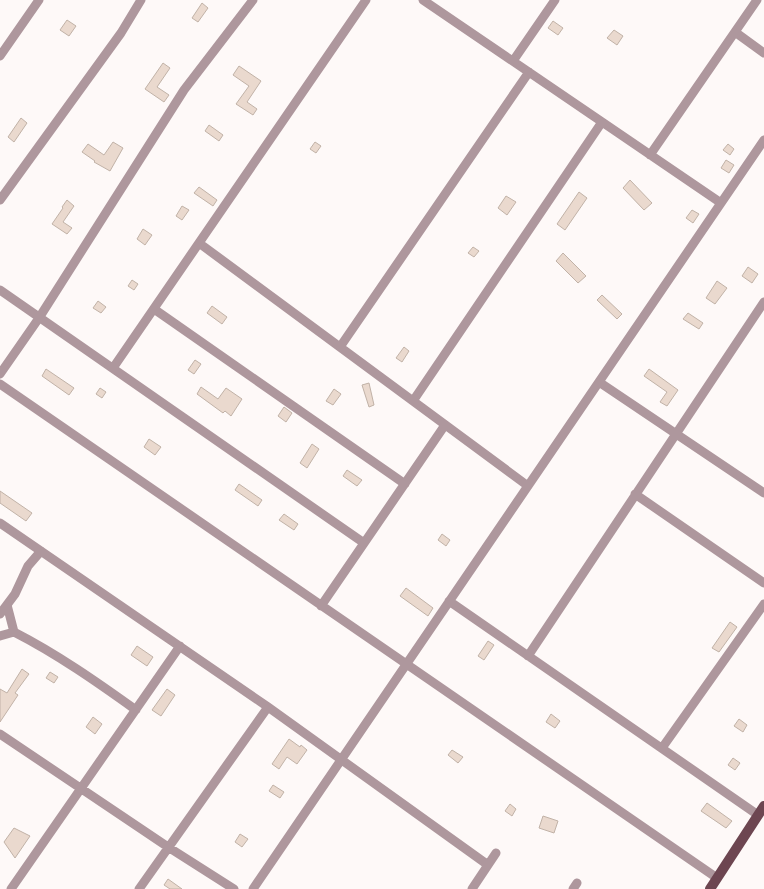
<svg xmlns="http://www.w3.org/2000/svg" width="764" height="889" font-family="'IBM Plex Sans',sans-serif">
<rect width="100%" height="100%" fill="#fef9f8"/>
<path fill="#ead9ce" stroke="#c1b2a7" d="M202 3 208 8 198 22 192 18Z
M67 20 76 26 69 36 60 30Z
M553 21 563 28 558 35 548 28Z
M614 30 623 36 617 45 607 38Z
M163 63 170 68 157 87 169 95 164 102 145 89Z
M239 66 261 81 247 102 257 109 253 115 236 104 249 86 233 75Z
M21 118 27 123 14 142 8 137Z
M209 125 223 135 219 141 205 131Z
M113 142 123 148 110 171 94 162 95 161 82 152 88 144 104 155Z
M315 142 321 146 316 153 310 149Z
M728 144 734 149 730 155 723 150Z
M726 160 734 165 729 173 721 168Z
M630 180 652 203 644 210 623 188Z
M199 187 217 200 213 206 194 193Z
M579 192 587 198 565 230 557 224Z
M506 196 516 202 507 215 498 208Z
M67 200 74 206 63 222 72 228 67 234 52 224 63 208 62 207Z
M182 206 189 210 182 220 176 216Z
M692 210 699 214 693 223 686 218Z
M143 229 152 235 145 245 137 239Z
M473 247 479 251 474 257 468 253Z
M563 253 586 276 578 283 556 261Z
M748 267 758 274 752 283 742 276Z
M132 280 138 284 134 290 128 286Z
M717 281 727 288 715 304 706 298Z
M602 295 622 314 617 319 597 300Z
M98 301 106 307 101 313 93 308Z
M212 306 227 317 222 324 207 313Z
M688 313 703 323 699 329 683 319Z
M404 347 409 351 402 362 396 358Z
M195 360 201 364 194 374 188 370Z
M46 369 74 388 69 395 42 376Z
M649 369 678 390 667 406 660 402 667 392 644 376Z
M369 383 374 405 369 407 362 385Z
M201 387 218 399 226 388 242 399 231 416 225 411 223 413 197 394Z
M100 388 106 392 102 398 96 394Z
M334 389 341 394 333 405 326 401Z
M284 407 292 413 286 422 278 416Z
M149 439 161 447 155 455 144 447Z
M312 444 319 449 307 468 300 463Z
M347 470 362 480 357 486 343 476Z
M239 484 262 500 258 506 235 490Z
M0 491 32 513 26 521 0 503Z
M284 514 298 524 294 530 279 520Z
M442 534 450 540 446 546 438 540Z
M406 588 433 608 428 616 400 596Z
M730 622 737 627 719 652 712 648Z
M488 641 494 645 484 660 478 656Z
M137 646 153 657 147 666 131 655Z
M22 669 29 674 15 693 18 695 0 722V689L7 693Z
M50 672 58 677 54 683 46 678Z
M167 689 175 695 161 716 152 710Z
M551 714 560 721 555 728 546 722Z
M93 717 102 724 95 734 86 727Z
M739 719 747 725 743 732 734 726Z
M289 739 300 747 301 745 307 750 297 764 287 757 279 769 272 764Z
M452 750 463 757 458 763 448 755Z
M733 758 740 763 735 770 728 765Z
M273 785 284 792 280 798 269 791Z
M707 803 732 821 726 828 701 811Z
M510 804 516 809 512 816 505 811Z
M543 816 558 821 554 833 539 828Z
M14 828 30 836 15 858 4 842Z
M240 834 248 839 242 847 235 842Z
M168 879 182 889H170L164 885Z"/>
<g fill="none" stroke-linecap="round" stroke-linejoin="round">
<path stroke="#ae979d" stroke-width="9" d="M423 0 721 203
M735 32 764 53
M0 56 39 0
M513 61 555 0
M650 155 757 0
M0 200 121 33 141 0
M199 243 528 486
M0 290 364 543
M154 309 405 484
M340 347 529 72
M113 368 366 0
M0 374 39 318 184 90 253 0
M599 382 764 493
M0 384 717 878
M413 401 602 122
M635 494 764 583
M0 523 268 707 488 865
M449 601 758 815
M7 605 14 632
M321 606 445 425
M0 614 15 594 28 566 41 551
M0 636 14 632C57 654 97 682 136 710
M528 656 764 302
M0 734 168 847 234 889
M662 748 764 604
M11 889 180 646
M139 889 268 707
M253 889 764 140
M472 889 496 853
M573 889 577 883"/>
<path stroke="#6d4651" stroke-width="10" d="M710 889 764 806"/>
</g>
</svg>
